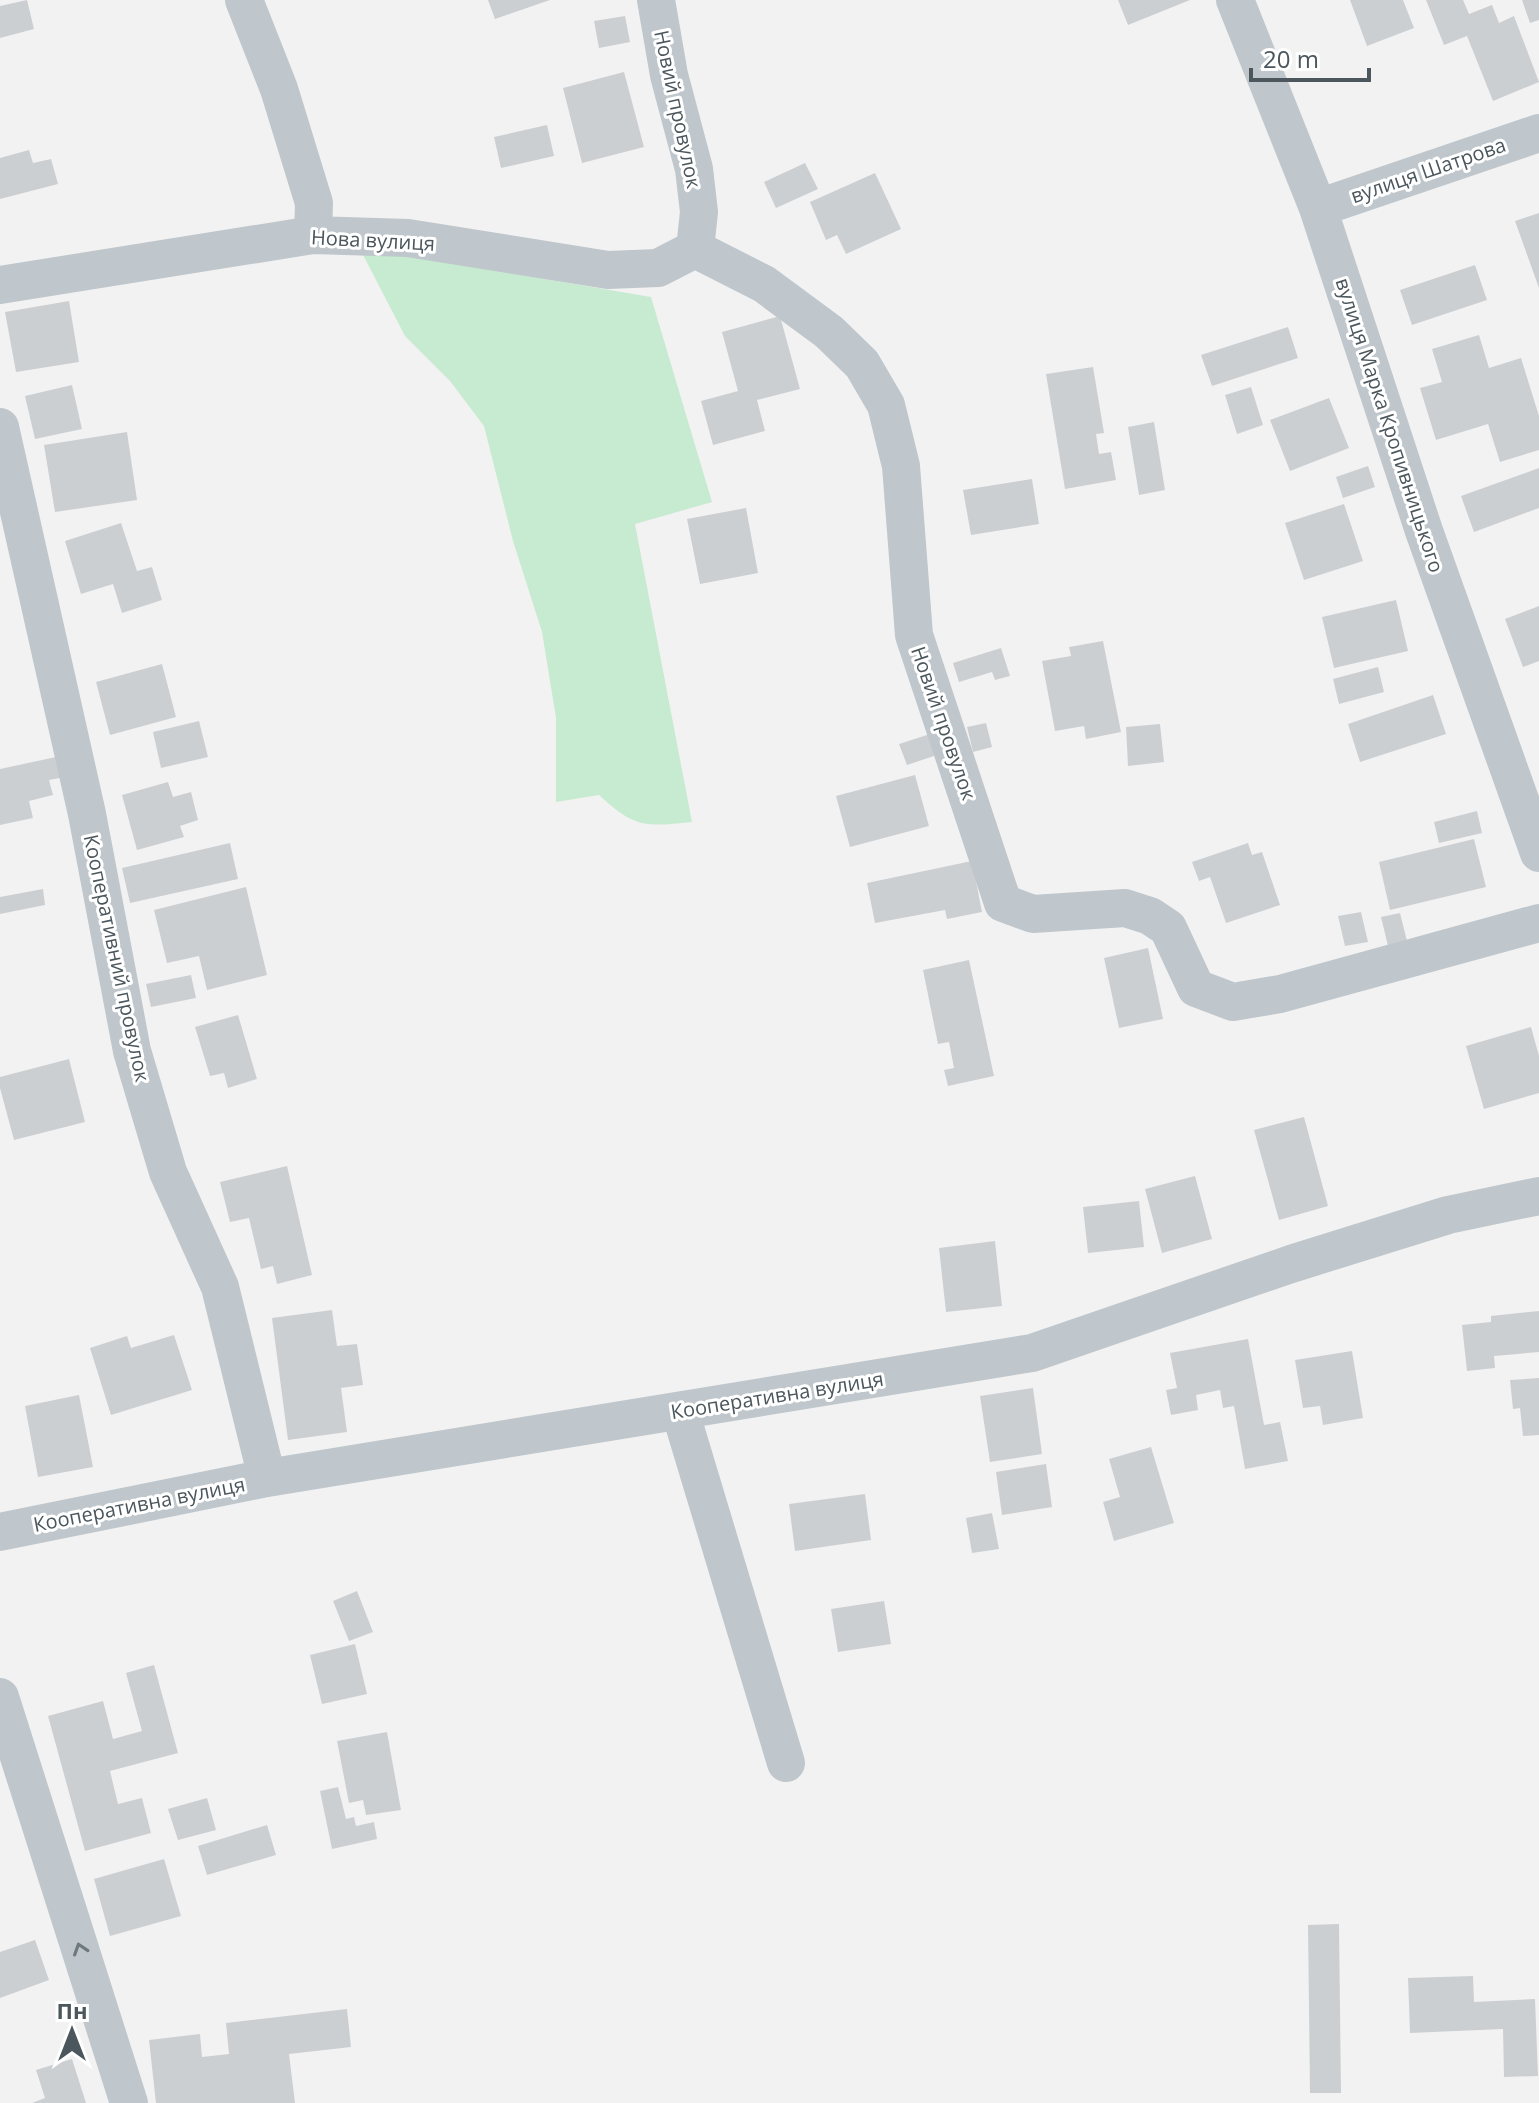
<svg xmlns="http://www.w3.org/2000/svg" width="1539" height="2103" font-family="'Open Sans',sans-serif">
<rect width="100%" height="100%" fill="#f3f2f2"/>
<path fill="#c6ebd0" d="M361 251 403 255 651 297 712 502 635 524 692 822C644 827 635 828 599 795L556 802V718L542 632 513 541 484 426 450 381 405 336Z"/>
<path fill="#cccfd2" d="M27 0 34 29 0 38V6Z
M488 0H550L495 19Z
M1118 0H1190L1128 25Z
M1350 0H1403L1414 28 1367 46Z
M1426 0H1463L1469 14 1492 5 1499 23 1514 16 1539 82 1493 101 1467 36 1444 45Z
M1522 0H1539V20L1530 23Z
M625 16 630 42 599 48 594 21Z
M624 72 644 147 582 163 563 88Z
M547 125 554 156 501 168 494 137Z
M29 150 33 163 51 159 58 184 0 199V158Z
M805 163 818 189 776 208 764 182Z
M875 173 901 229 846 254 837 235 826 240 810 202Z
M1539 213V288L1515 221Z
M1475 265 1487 300 1412 325 1400 290Z
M69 301 79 362 16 372 5 312Z
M780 316 800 389 757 400 765 431 713 445 701 401 738 391 722 332Z
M1288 327 1298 358 1212 386 1201 355Z
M1479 335 1489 368 1521 358 1539 416V450L1500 462 1488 424 1436 440 1420 388 1442 382 1432 349Z
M1093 367 1104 433 1096 434 1099 454 1111 452 1116 480 1065 489 1046 374Z
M72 385 82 429 35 439 25 396Z
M1251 387 1263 425 1237 434 1225 395Z
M1329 398 1349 448 1290 471 1270 420Z
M1154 422 1165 490 1139 495 1128 427Z
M127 432 137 500 55 512 44 445Z
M1368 466 1375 487 1343 498 1336 477Z
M1539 468V508L1474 532 1461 496Z
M1032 479 1039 524 971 535 963 490Z
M1344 504 1363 561 1304 580 1285 523Z
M746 508 758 573 700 584 687 519Z
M121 523 137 571 152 567 162 600 122 613 113 584 81 594 65 541Z
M1396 600 1408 651 1334 668 1322 617Z
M1539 606V661L1523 667 1505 619Z
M1103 641 1121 732 1086 739 1084 726 1055 731 1042 661 1071 656 1069 647Z
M1001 648 1010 676 995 680 992 672 959 682 953 663Z
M162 664 176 717 110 735 96 682Z
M1378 667 1384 692 1339 704 1333 679Z
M1433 695 1446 734 1360 762 1348 724Z
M199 721 208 757 161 768 153 732Z
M986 723 992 747 973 752 967 727Z
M1160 724 1164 762 1128 766 1126 727Z
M930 734 937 755 907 765 899 744Z
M56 757 60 778 49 780 53 795 29 801 33 818 0 825V769Z
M915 775 929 826 850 847 836 796Z
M168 782 173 797 191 792 198 820 180 826 184 837 137 850 122 795Z
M1477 811 1482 833 1439 843 1434 822Z
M1474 839 1486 887 1390 910 1379 862Z
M230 843 238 879 130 903 122 868Z
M1248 843 1252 855 1262 852 1280 905 1226 923 1210 877 1199 881 1192 862Z
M972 861 982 912 947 919 945 910 875 923 867 883Z
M246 887 267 975 207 990 199 956 167 963 154 910Z
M43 889 45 905 0 914V897Z
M1361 912 1368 942 1345 946 1338 916Z
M1400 913 1407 941 1388 946 1381 917Z
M1148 948 1163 1019 1119 1028 1104 958Z
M969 960 994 1076 948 1086 944 1070 954 1068 949 1042 938 1044 923 970Z
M191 975 196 998 151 1007 146 984Z
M238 1015 257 1079 228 1088 224 1073 210 1076 195 1027Z
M1531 1027 1539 1056V1093L1484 1109 1466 1046Z
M69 1059 85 1122 14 1140 0 1088V1077Z
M1304 1117 1328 1206 1279 1220 1254 1130Z
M287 1166 312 1275 277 1284 273 1266 261 1269 249 1218 230 1222 220 1182Z
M1195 1176 1212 1239 1162 1253 1145 1189Z
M1139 1201 1144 1247 1088 1253 1083 1207Z
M995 1241 1002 1306 946 1312 939 1248Z
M332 1310 337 1346 357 1344 363 1385 341 1388 347 1432 288 1440 272 1318Z
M1539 1311V1352L1494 1356 1495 1368 1467 1371 1462 1325 1491 1322V1316Z
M174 1335 192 1390 111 1415 90 1348 127 1336 131 1348Z
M1248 1339 1264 1425 1280 1422 1288 1461 1245 1469 1234 1406 1223 1408 1220 1390 1196 1395 1198 1410 1171 1415 1166 1390 1177 1388 1170 1353Z
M1352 1351 1363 1418 1323 1425 1320 1406 1303 1408 1295 1360Z
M1539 1378V1435L1523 1436 1520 1408 1513 1409 1510 1380Z
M1033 1388 1042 1454 990 1462 980 1396Z
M79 1395 93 1467 38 1477 25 1406Z
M1151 1447 1174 1523 1114 1541 1103 1502 1120 1497 1109 1459Z
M1046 1464 1052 1507 1002 1515 996 1472Z
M865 1494 871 1540 795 1551 789 1504Z
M992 1513 999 1549 972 1553 966 1518Z
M357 1591 373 1632 349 1641 333 1601Z
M884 1601 891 1644 838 1652 831 1609Z
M355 1644 367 1694 322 1704 310 1655Z
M154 1665 178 1753 110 1771 118 1804 142 1798 151 1833 85 1851 48 1716 103 1701 113 1739 142 1731 126 1673Z
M387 1732 401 1810 366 1815 363 1800 349 1803 337 1741Z
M338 1787 346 1819 354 1817 356 1826 374 1822 377 1839 332 1849 320 1791Z
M207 1798 216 1830 178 1840 168 1809Z
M267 1825 276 1855 207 1875 198 1846Z
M164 1859 181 1916 110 1936 94 1879Z
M1339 1924 1341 2093H1310L1308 1925Z
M35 1940 49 1980 0 1998V1952Z
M1473 1976 1474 2002 1535 1999 1538 2076 1504 2077 1503 2029 1410 2033 1408 1978Z
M347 2009 351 2047 289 2054 295 2103H156L149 2040 200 2034 202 2057 229 2054 226 2023Z
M72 2059 86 2103H32L45 2098 36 2070Z"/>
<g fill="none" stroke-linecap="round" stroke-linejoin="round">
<path stroke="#bfc7cc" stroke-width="38" d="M244 0 279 89 314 203 313 235
M656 0 669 75 694 169 699 212 695 249 764 284 829 332 862 364 886 405 901 466 914 635 1003 903 1033 914 1125 908 1150 916 1168 928 1196 988 1233 1002 1280 994 1539 923
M1235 0 1318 208 1424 531 1539 853
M1318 208 1539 133
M0 285 313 235 408 238 608 270 658 268 695 249
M0 427 87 814 132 1051 168 1172 220 1287 267 1478
M680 1411 786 1763
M0 1532 267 1478 1032 1353 1291 1264 1448 1215 1539 1196
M0 1697 129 2103"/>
</g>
<defs><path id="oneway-chevron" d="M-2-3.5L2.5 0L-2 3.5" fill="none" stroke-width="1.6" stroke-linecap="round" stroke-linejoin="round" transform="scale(2)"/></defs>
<use stroke="#6e797e" href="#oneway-chevron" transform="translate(80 1949) rotate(-108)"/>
<g text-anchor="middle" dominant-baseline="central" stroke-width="6" stroke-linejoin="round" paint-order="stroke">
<g font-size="20" fill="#4b575d" stroke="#fff">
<text transform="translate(678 109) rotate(78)">Новий провулок</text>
<text transform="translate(1428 170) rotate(-19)">вулиця Шатрова</text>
<text transform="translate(373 240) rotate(3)">Нова вулиця</text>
<text transform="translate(1390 425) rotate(72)">вулиця Марка Кропивницького</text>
<text transform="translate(944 723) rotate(71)">Новий провулок</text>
<text transform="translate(117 958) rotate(78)">Кооперативний провулок</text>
<text transform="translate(777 1395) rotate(-9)">Кооперативна вулиця</text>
<text transform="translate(139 1504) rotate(-11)">Кооперативна вулиця</text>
</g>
</g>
<g transform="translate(72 2031)" stroke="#ffffff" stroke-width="6" paint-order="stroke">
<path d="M0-6L14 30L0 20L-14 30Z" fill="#4b575d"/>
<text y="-12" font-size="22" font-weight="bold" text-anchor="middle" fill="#4b575d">Пн</text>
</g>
<path d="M1251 68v12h118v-12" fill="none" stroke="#4b575d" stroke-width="4"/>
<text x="1263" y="68" font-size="24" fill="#4b575d" stroke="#ffffff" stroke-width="6" paint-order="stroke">20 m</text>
</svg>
